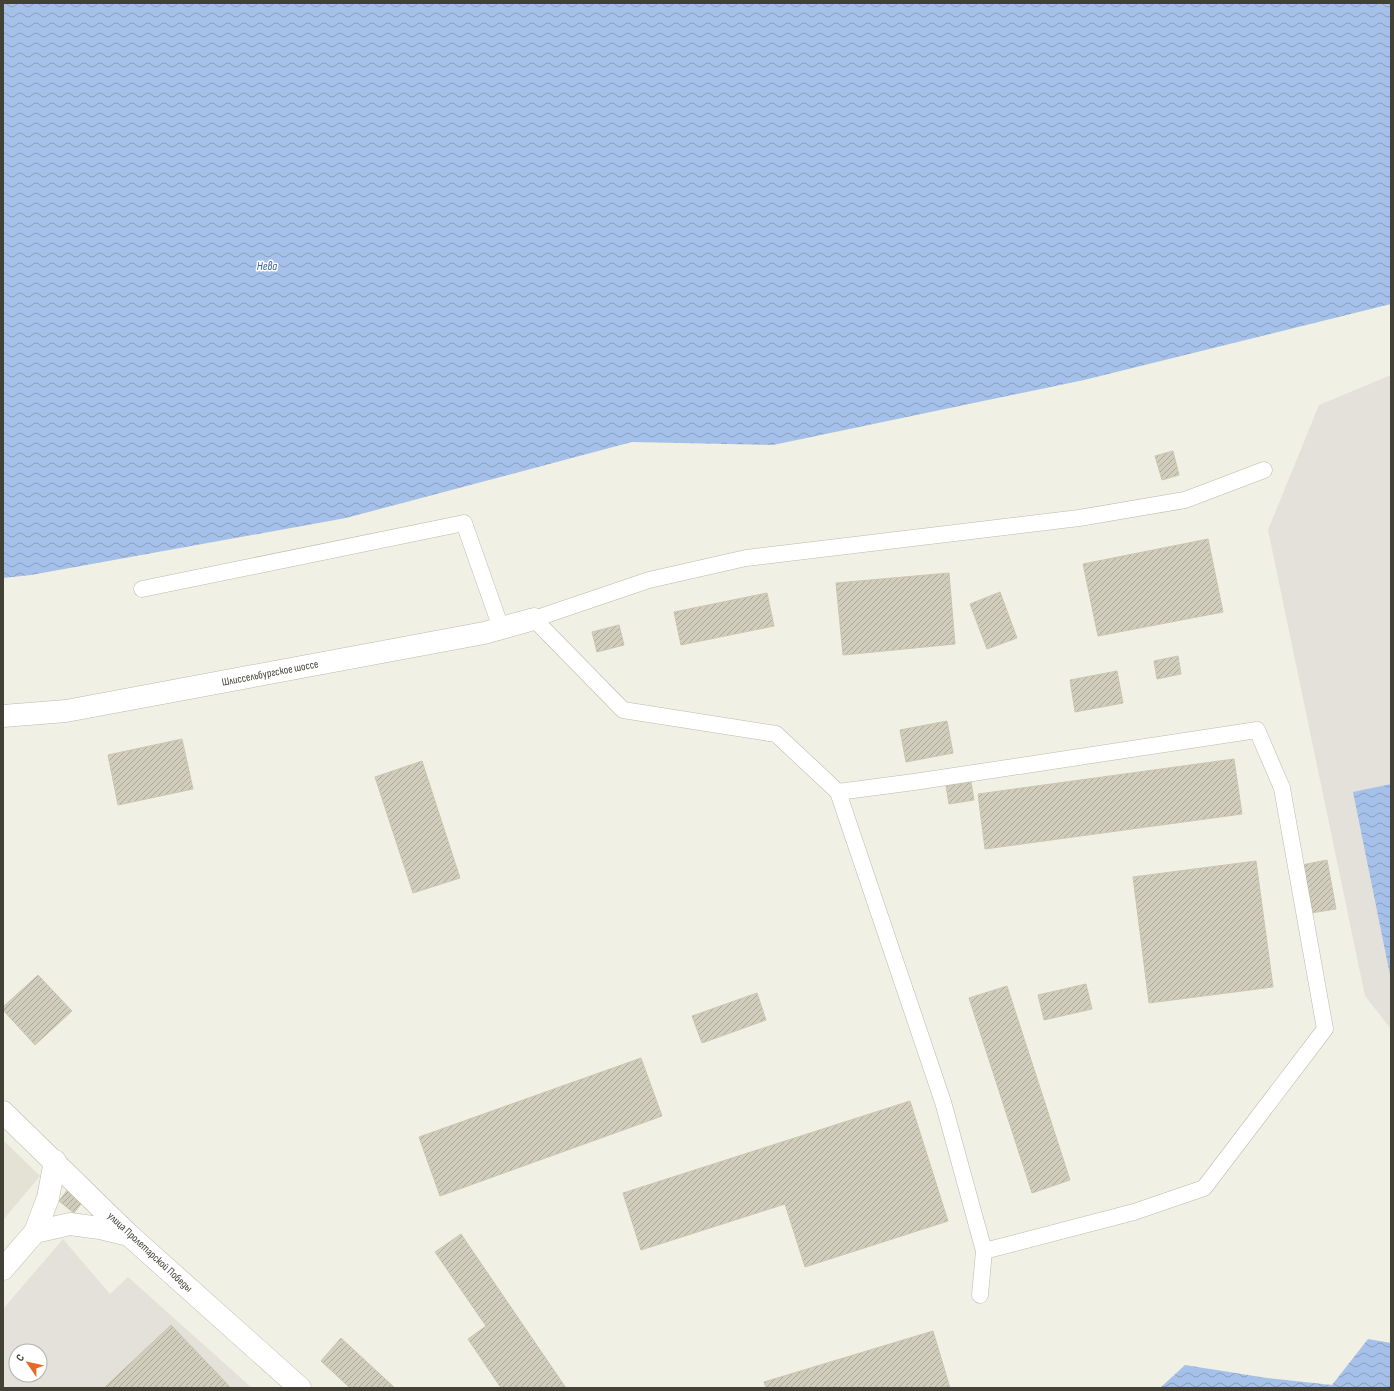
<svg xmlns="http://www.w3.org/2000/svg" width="1394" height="1391" font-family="'Sofia Sans Condensed',sans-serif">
<defs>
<pattern id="water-waves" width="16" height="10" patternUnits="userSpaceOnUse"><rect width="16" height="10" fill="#a6c1e9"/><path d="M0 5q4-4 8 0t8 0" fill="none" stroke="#899ebe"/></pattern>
<pattern id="building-hatch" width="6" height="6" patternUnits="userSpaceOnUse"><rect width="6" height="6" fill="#d1cdbc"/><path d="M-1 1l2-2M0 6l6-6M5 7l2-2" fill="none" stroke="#aba89a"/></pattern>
</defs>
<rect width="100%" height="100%" fill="#f1f0e5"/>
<path fill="#e4e2d4" d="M3 1140 40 1176 3 1220Z"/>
<path fill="#e3e1da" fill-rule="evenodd" d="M1391 375V1029L1365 996 1268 530 1319 405Z
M63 1239 110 1294 128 1277 252 1388H3V1309ZM16 1351H40V1375H16Z"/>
<path fill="url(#water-waves)" d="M3 3H1391V304L1084 380 773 445 632 442 346 518 31 575 3 578Z
M1391 784V975H1390L1353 792Z
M1368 1339 1391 1343V1388H1160L1185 1365 1267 1378 1332 1385Z"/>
<path fill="url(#building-hatch)" stroke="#ccc6b0" d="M1173 451 1179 475 1162 480 1155 456Z
M1208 539 1223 612 1098 636 1083 564Z
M949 573 955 644 843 655 836 583Z
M1000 592 1017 638 987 649 970 604Z
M767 593 774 626 681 645 674 612Z
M619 625 624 645 597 652 592 632Z
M1178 656 1181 674 1157 679 1154 661Z
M1117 671 1123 703 1075 712 1070 680Z
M947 721 953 753 906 762 900 730Z
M182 739 193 789 118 805 108 755Z
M1234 759 1242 814 985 849 978 794Z
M422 761 460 878 413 893 375 777Z
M971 782 974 800 949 804 946 786Z
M1327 860 1336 909 1311 913 1302 865Z
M1256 861 1273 987 1149 1003 1133 877Z
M38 975 72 1011 35 1045 3 1010V1007Z
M1086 984 1092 1009 1044 1020 1038 995Z
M1007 986 1070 1180 1032 1193 969 998Z
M757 993 766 1020 702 1043 692 1016Z
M641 1058 662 1116 440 1196 419 1137Z
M910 1101 948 1221 805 1267 785 1204 641 1250 623 1193Z
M69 1188 84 1200 74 1213 59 1201Z
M461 1234 566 1388H501L468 1339 486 1326 435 1252Z
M171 1325 231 1388H104Z
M933 1331 950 1388H766L764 1382Z
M341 1338 395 1388H350L321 1361Z"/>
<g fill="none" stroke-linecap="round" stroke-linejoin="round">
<g stroke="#bbb9a9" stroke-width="17">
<path id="service" d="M142 589 464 523 501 628
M838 792 914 782 1257 730 1282 788 1325 1029 1204 1188 1134 1212 984 1251
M980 1295 984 1251 943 1102 838 792 776 734 623 710 534 619 649 580 746 558 1079 518 1185 500 1264 470"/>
</g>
<g stroke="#bbb9a9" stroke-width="23">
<path id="minor" d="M3 716 66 711 484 633 534 619
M3 1112 129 1235 300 1388
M35 1232 70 1224 100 1228 129 1235
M3 1269 35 1232 48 1198 55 1161"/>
</g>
<use href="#service" stroke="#fff" stroke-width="16"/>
<use href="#minor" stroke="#fff" stroke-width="22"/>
</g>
<g text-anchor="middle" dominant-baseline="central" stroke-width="3" stroke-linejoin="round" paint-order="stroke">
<g font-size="11" fill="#434035" stroke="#fff">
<text transform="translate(270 673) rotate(-11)">Шлиссельбургское шоссе</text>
<text transform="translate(150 1252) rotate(43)">улица Пролетарской Победы</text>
</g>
<g font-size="12" font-style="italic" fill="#3962a5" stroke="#fff">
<text x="267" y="266">Нева</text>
</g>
</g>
<rect width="1394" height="1391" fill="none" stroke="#434035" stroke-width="8"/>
<g transform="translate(28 1363) rotate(304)"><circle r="19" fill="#ffffff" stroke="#b4b3ae"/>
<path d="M0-3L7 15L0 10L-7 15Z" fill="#e76827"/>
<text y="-6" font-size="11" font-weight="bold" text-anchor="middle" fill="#434035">С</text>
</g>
</svg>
